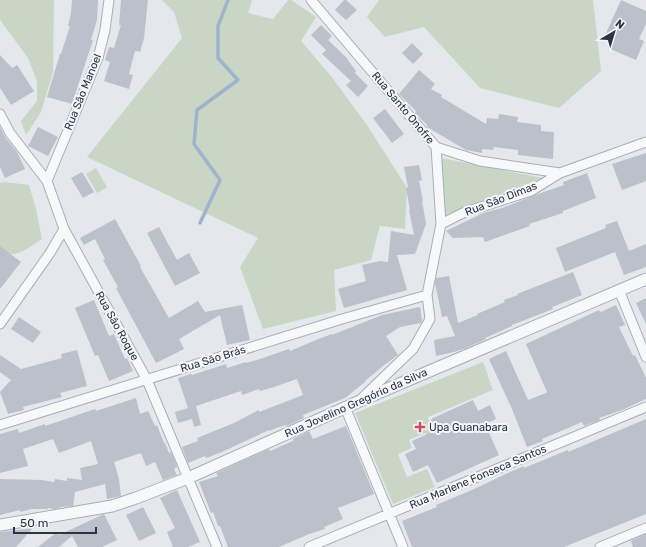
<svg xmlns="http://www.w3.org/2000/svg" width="646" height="547" font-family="Rubik,sans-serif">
<rect width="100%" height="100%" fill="#e4e7ec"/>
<path fill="#c9d6c5" d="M0 0H54L53 72 41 112 26 135 21 121 37 101V81L28 58 0 20Z
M162 0H252L248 13 273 19 288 0H291L316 17 301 41 331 76 367 125 407 188 405 229 380 226 371 260 334 270 336 311 263 329 240 267 258 238 87 157 182 38 174 12Z
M379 0H593L601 71 559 108 480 88 424 27 385 37 367 17Z
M436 157 543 178 440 217Z
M96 168 107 187 97 193 86 174Z
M4 182 29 185 36 209 42 239C27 248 18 259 0 252V183Z
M483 362 493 390 428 417 436 438 433 440 425 433 409 440 412 448 398 454 407 477 427 469 435 487 393 504 355 413Z"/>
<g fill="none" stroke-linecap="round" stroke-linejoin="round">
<path stroke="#9fb4cc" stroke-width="3.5" d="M200 223 220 180 194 144 197 110 238 80 218 58V26L228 0"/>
</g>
<path fill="#bbc0ca" d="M72 0H98L97 20 91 40H93L72 104 47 97 60 54H61L70 26H68L71 13Z
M121 0H148L144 38 140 52 135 51 129 74 133 75 129 89 104 81 110 62 105 60 109 47 114 48 121 25H119Z
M344 0H346L357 10 346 20 335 10Z
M621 0 646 11V24L639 39 644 41 636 60 608 48 611 43 603 40Z
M321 25 332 36 328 40 348 59H347L356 71 355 73 368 86 358 97 346 85 351 81 322 54 326 50 311 35Z
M412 43 423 54 413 64 402 53Z
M0 55 12 68 17 65 34 91 11 105 0 88Z
M419 70 435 84 431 89 442 95 441 97 486 124 487 118 498 119 499 114 518 117 517 122 541 125V131L554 132 553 159 518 155V150L494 147 493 150 482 149V153L466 150 427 127V125L415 113 416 111 399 94Z
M385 109 404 134 392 143 373 118Z
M0 127 5 137 17 152 25 169 5 178 0 167Z
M38 127 58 137 48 156 28 146Z
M646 153V181L622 190 612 164Z
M419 165 422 180 419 181 423 201H422L426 224 415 254 397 255 407 290 344 308 338 289 366 281 362 265 380 261 388 262 391 231 414 235 409 210H410L406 188 408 187 404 167Z
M82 172 94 192 83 198 71 178Z
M587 173 596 198 563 211V213L529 224 530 226 485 242 483 237 453 238 446 231 483 213 502 208 538 194 564 185 563 182Z
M115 219 141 266 140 267 169 318 198 301 205 312 242 305 250 340 227 345 220 315 179 339 184 349 156 363 116 288 118 287 103 260 105 259 95 239 84 245 80 238Z
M617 221 629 251 646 244V267L624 275 615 252 565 272 556 248 606 228 605 225Z
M159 227 177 260 189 253 200 273 175 286 147 233Z
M0 246 21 262 0 289Z
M573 272 582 295 552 307 553 309 512 325V326L485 338 486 339 466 348 454 352 436 356 434 340 455 336 447 316 442 317 435 283 436 278 449 276 458 323 478 315 477 314 505 302 504 300 518 295 517 294Z
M646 298V324L636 303Z
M94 300 109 336 114 334 125 359 127 358 133 371 109 381 98 355 95 356 75 308Z
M616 305 625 325 619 327 633 356 635 355 646 378V399L622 410 599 418 600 420 584 426 582 422 542 439 543 441 527 447 512 409 489 359 506 351 528 400 546 393 547 392 526 344 599 310 601 312Z
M420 307 422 320 421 323 400 327 386 336 398 355 383 366 365 381V382L345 398 303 415 304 418 287 426 286 425 279 427 269 431V430L222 452 206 458 205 456 188 463 182 447 198 441 197 438 234 423 259 410V412L303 395 297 379 274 387 260 391 259 389 242 395 241 391 196 406 201 425 194 427 192 419 178 423 175 412 188 408 178 378 191 374 192 375 226 364 227 368 246 362V363L263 358 289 349 290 351 321 338 332 334V335L382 315Z
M19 317 41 332 33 343 11 329Z
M77 350 87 386 60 393 62 397 23 407 24 410 8 414 0 392 11 380 0 372V355L21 369 62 358 61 354Z
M136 398 140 414 148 411 155 426 157 425 164 443H165L169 453 171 452 177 467 174 469 177 475 163 480 155 462 146 466 141 453 114 462 119 479 121 496 107 499 105 484 75 492 73 506 60 507V508L54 509 48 508V509H32L20 512V510L0 515V479L42 480 54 482 55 479 67 481V478L82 480 80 468 98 464 91 441 59 453 53 439 23 449 28 466 0 473V434L18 429 19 433 45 424V426L95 409 96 411Z
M473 400 478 411 490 405 496 419 485 424 499 455 437 483 428 465 413 472 405 454 416 449 412 441 436 430 431 419Z
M646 419V514L564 547H412L402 521 437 507 436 505 472 490 508 473 524 466V468L568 450V452Z
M346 426 374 494 338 508 343 519 324 527 325 529 309 534 279 547H228L220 526H218L213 512 211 513 199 482 218 476 216 473 269 449 270 451 293 441V439L309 431 313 439Z
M177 490 200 542 188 547H173L167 532 175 528 160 498Z
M143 507 156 533 139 541 126 515Z
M104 514 117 540 102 547H78L72 536 59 547H38L57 532 59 535Z
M33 528 16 547H0V532Z
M646 534V547H633L631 541Z"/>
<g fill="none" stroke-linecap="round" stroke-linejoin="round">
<g stroke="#a9aeb7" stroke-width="11">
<path id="minor" d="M311 0 436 147 441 224 427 295 430 319 413 349 361 399
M0 114 10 133 47 181 64 229 147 380 217 547
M436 147 480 161 560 173
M47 181 98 58 105 30 109 0
M441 224 465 212 531 191 560 173 646 142
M619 290 646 357
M0 324 50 253 64 229
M345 407 403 547
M0 425 342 319 427 295
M309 547 646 407
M600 547 646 528"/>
</g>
<g stroke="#a9aeb7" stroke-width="13">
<path id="tertiary" d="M0 525 112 506 136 498 188 478 371 396 646 279"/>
</g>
<use href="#minor" stroke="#f7f8fa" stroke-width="9"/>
<use href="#tertiary" stroke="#f7f8fa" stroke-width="11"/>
</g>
<path fill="#d1495b" stroke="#f4f6f9" stroke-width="1.5" d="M418 421h4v4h4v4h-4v4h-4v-4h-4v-4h4z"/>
<g text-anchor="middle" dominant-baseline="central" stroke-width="4" stroke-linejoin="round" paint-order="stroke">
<g font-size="11" fill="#2b3445" stroke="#f4f6f9">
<text transform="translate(83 92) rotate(-68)">Rua São Manoel</text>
<text transform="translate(403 108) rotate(50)">Rua Santo Onofre</text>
<text transform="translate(501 199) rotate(-21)">Rua São Dimas</text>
<text transform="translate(117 326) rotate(61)">Rua São Roque</text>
<text transform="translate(213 359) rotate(-17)">Rua São Brás</text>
<text transform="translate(356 403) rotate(-24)">Rua Jovelino Gregório da Silva</text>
<text transform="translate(478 477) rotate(-23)">Rua Marlene Fonseca Santos</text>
</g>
<g font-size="11" fill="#2b3445" stroke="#f4f6f9" text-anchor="start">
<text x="429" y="427">Upa Guanabara</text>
</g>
</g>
<g transform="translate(614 32) rotate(38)" stroke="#f4f6f9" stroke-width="3" paint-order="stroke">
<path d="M0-3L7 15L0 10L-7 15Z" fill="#2b3445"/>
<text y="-6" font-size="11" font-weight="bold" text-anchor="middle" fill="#2b3445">N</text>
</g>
<path d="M14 527v6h82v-6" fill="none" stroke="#2b3445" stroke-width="2"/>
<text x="20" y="527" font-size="12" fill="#2b3445" stroke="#f4f6f9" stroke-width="3" paint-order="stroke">50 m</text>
</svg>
